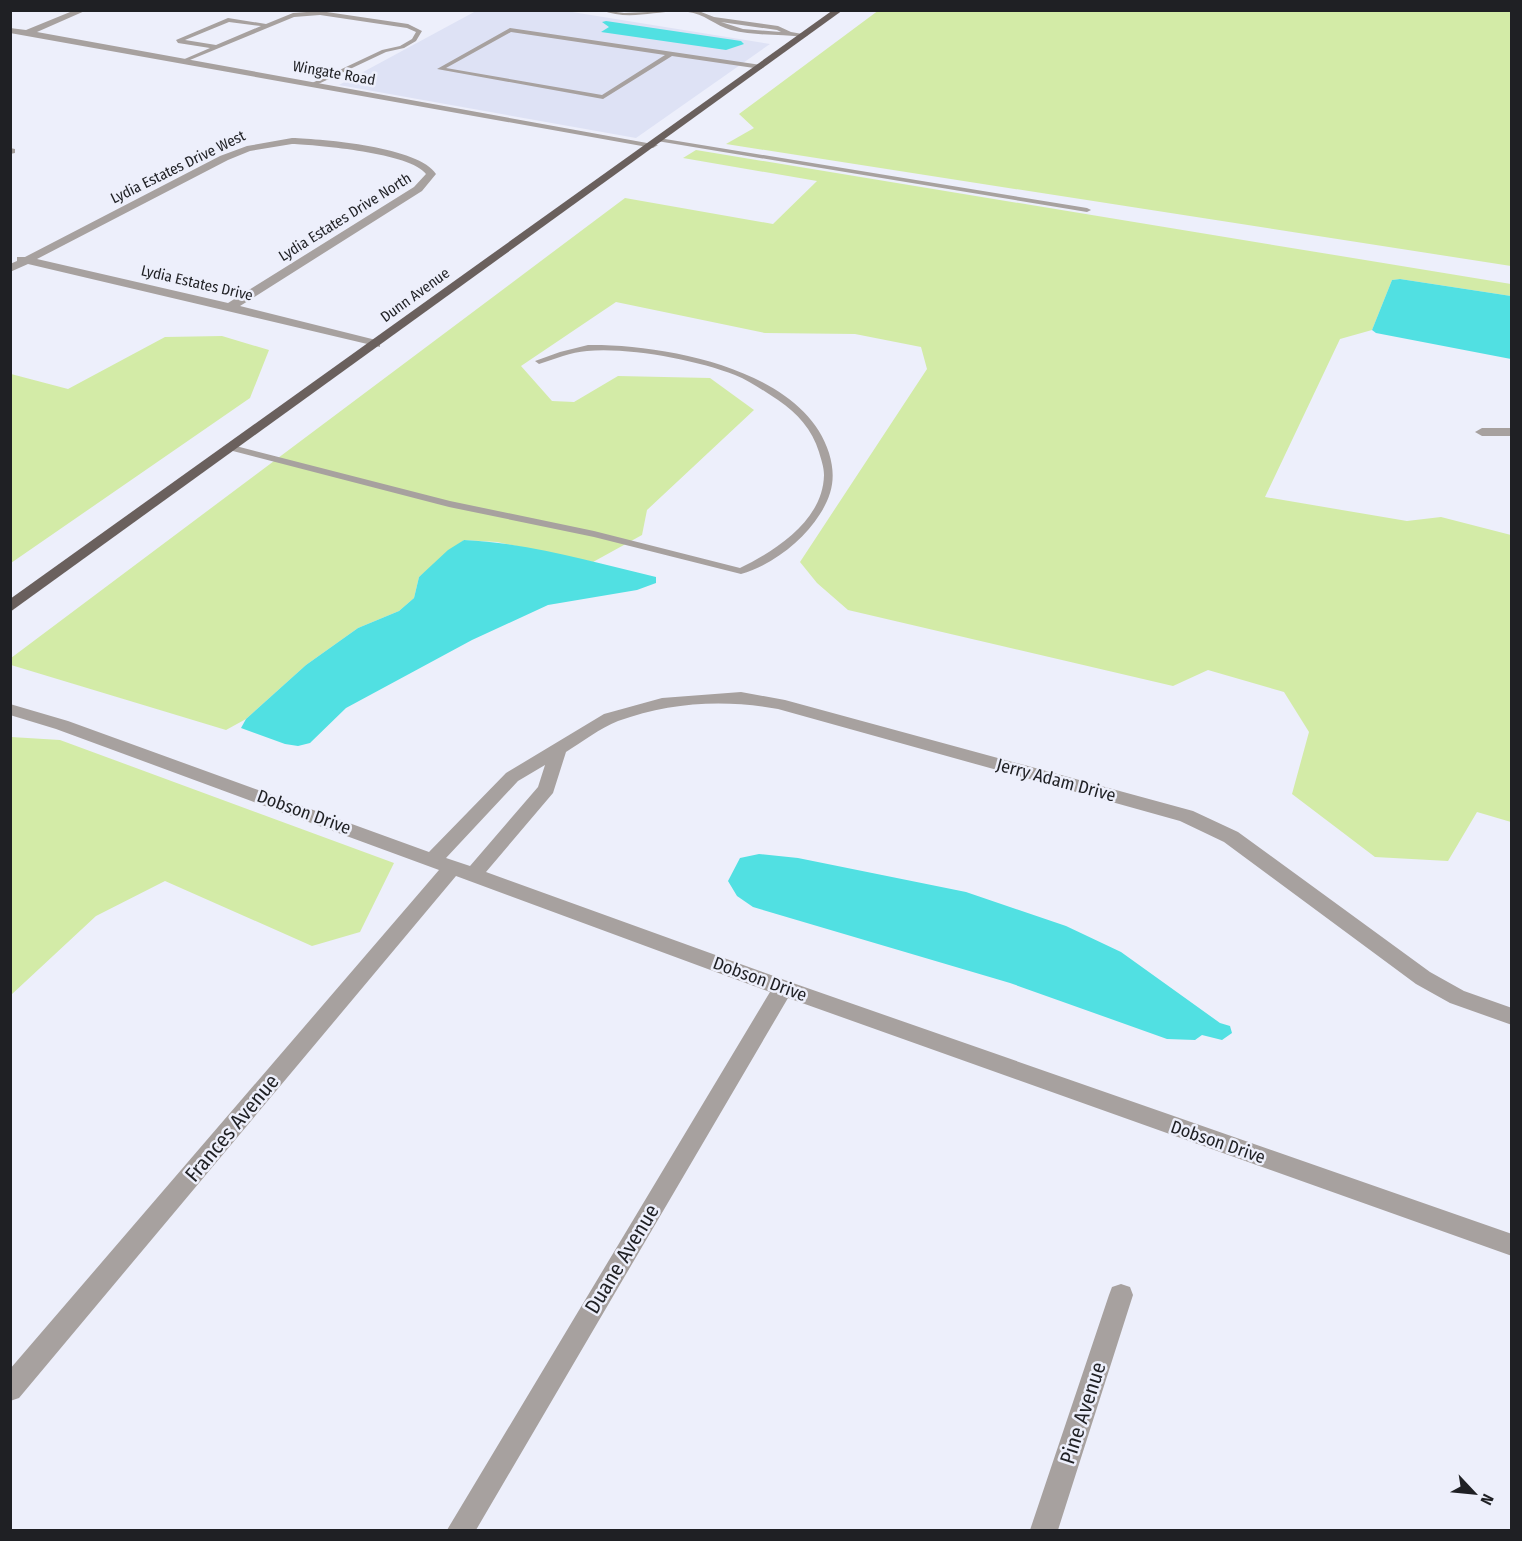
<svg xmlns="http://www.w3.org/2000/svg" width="1522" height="1541" font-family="'Fira Sans Condensed',sans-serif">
<rect width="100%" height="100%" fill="#edeffb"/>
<path fill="#dee2f5" d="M476 11H566L770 44 636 138 339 85Z"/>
<path fill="#d3eba7" d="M879 10 1511 11V266L726 144 754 128 739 114Z
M696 150 1511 284V296L1400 279 1392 280 1372 330 1340 339 1265 497 1407 521 1441 517 1511 535V822L1477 812 1448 861 1375 857 1292 794 1309 732 1284 692 1208 670 1173 686 848 610 817 583 800 562 927 369 921 347 855 334 765 333 616 302 521 366 552 401 574 402 618 376 710 378 754 410 647 510 642 535 593 562 497 542 464 540 419 577 414 598 399 611 358 628 306 665 246 719 226 730 11 665V658L625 198 773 224 817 181 683 158Z
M222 336 269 350 250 398 11 563V374L68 389 165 337Z
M11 737 60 740 394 863 360 932 312 946 165 881 96 916 11 995Z"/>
<path fill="#51e0e2" d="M606 21 741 41 744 44 726 50 601 32 609 27 602 22Z
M1400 279 1511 296V359L1376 333 1372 330 1392 280Z
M464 540C529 543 593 562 656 577V583L637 590 548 605 472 640 346 708 310 743 298 746 285 744 241 728 246 719 306 665 358 628 399 611 414 598 419 577 448 550Z
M759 854 798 858 966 892 1066 926 1121 952 1220 1023 1230 1026 1232 1033 1222 1040 1202 1035 1195 1040 1167 1039 1010 983 753 907 737 896 728 881 740 858Z"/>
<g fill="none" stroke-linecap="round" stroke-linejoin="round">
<path fill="#51e0e2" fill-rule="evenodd" d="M803 10 801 12 796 10Z"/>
<path fill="#a7a19f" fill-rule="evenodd" d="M601 10 624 13 696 10 714 17 778 26 791 32 808 35 805 37C780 34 755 36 731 30 716 26 703 13 688 12 657 9 631 22 601 10ZM721 22 777 30 781 32 743 29Z
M320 11 408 24 422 31 416 41 404 48 386 52 314 86 312 83 382 50 400 46 412 39 416 32 407 28 320 15 294 17 185 62 180 61 210 48 178 43 176 40 228 18 266 24 293 13ZM229 22 261 26 216 45 185 40Z
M510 28 761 65 764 67 761 69 672 56 603 99 437 69ZM511 32 665 55 602 95 446 68Z
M659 138 1087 208 1091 210 1087 212 657 141 656 140Z
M588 345C664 344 803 369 829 453 836 476 833 494 820 514 803 541 772 565 741 574L594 537 449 507 229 450 227 448 232 445 450 501 594 531 740 568C777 550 823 520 824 475 824 467 821 459 819 452 812 429 798 414 778 400 764 391 750 381 735 375 697 360 628 347 587 351 571 352 555 359 539 364L535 361 560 352Z"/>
<path fill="#a7a19f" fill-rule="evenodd" d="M75 10H87L37 32 658 145 653 148 10 33V28L26 30Z
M292 138C323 139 420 147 436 174L422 191 240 306 380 341V347L28 264 10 272V264L17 261V257H25L220 156 247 146ZM292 144C318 145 411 153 426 174L414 187 228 303 37 259 228 160 250 151Z
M10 148 15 149V153L10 154Z
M1512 428V436H1482L1475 432 1482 428Z
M741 692 785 700 1193 811 1238 832 1430 972 1464 991 1512 1008V1025L1450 1003 1416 984 1224 842 1180 821 778 709C724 699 670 702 618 721 600 728 582 742 566 752L553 793 486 872 790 982 1512 1234V1256L788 998 476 1530H447L770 992 456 876 19 1398 10 1401V1369L439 870 56 729 10 715V704L68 721 429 852 506 773 604 714 662 698ZM545 765 538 787 470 866 446 858 518 781Z
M1121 1284 1130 1287 1133 1295 1058 1530H1030L1109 1295 1112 1287Z"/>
<path fill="#6a605d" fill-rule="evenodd" d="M833 10H843L10 612V599Z"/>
</g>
<g text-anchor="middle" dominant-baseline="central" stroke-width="5" stroke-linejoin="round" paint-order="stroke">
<g font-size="15" fill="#1f2024" stroke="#edeffb">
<text transform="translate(334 73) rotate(10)">Wingate Road</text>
<text transform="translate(178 167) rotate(-26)">Lydia Estates Drive West</text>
<text transform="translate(345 217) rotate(-32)">Lydia Estates Drive North</text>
<text transform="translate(197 283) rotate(13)">Lydia Estates Drive</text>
<text transform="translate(415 295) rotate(-36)">Dunn Avenue</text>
</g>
<g font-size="18" fill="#1f2024" stroke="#edeffb">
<text transform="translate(1056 780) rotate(15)">Jerry Adam Drive</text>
<text transform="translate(304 812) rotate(20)">Dobson Drive</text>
<text transform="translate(760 979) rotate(20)">Dobson Drive</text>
<text transform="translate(1218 1142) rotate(19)">Dobson Drive</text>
</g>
<g font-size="21" fill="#1f2024" stroke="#edeffb">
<text transform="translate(232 1128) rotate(-50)">Frances Avenue</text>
<text transform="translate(622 1259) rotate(-59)">Duane Avenue</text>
<text transform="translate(1083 1413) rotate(-72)">Pine Avenue</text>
</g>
</g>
<rect width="1522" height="1541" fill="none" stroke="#1f2024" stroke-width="24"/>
<g transform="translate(1474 1493) rotate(116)" stroke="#edeffb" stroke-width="4.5" paint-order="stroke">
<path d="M0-4.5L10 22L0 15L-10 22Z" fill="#1f2024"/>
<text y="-9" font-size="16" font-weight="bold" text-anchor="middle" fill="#1f2024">N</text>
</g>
</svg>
